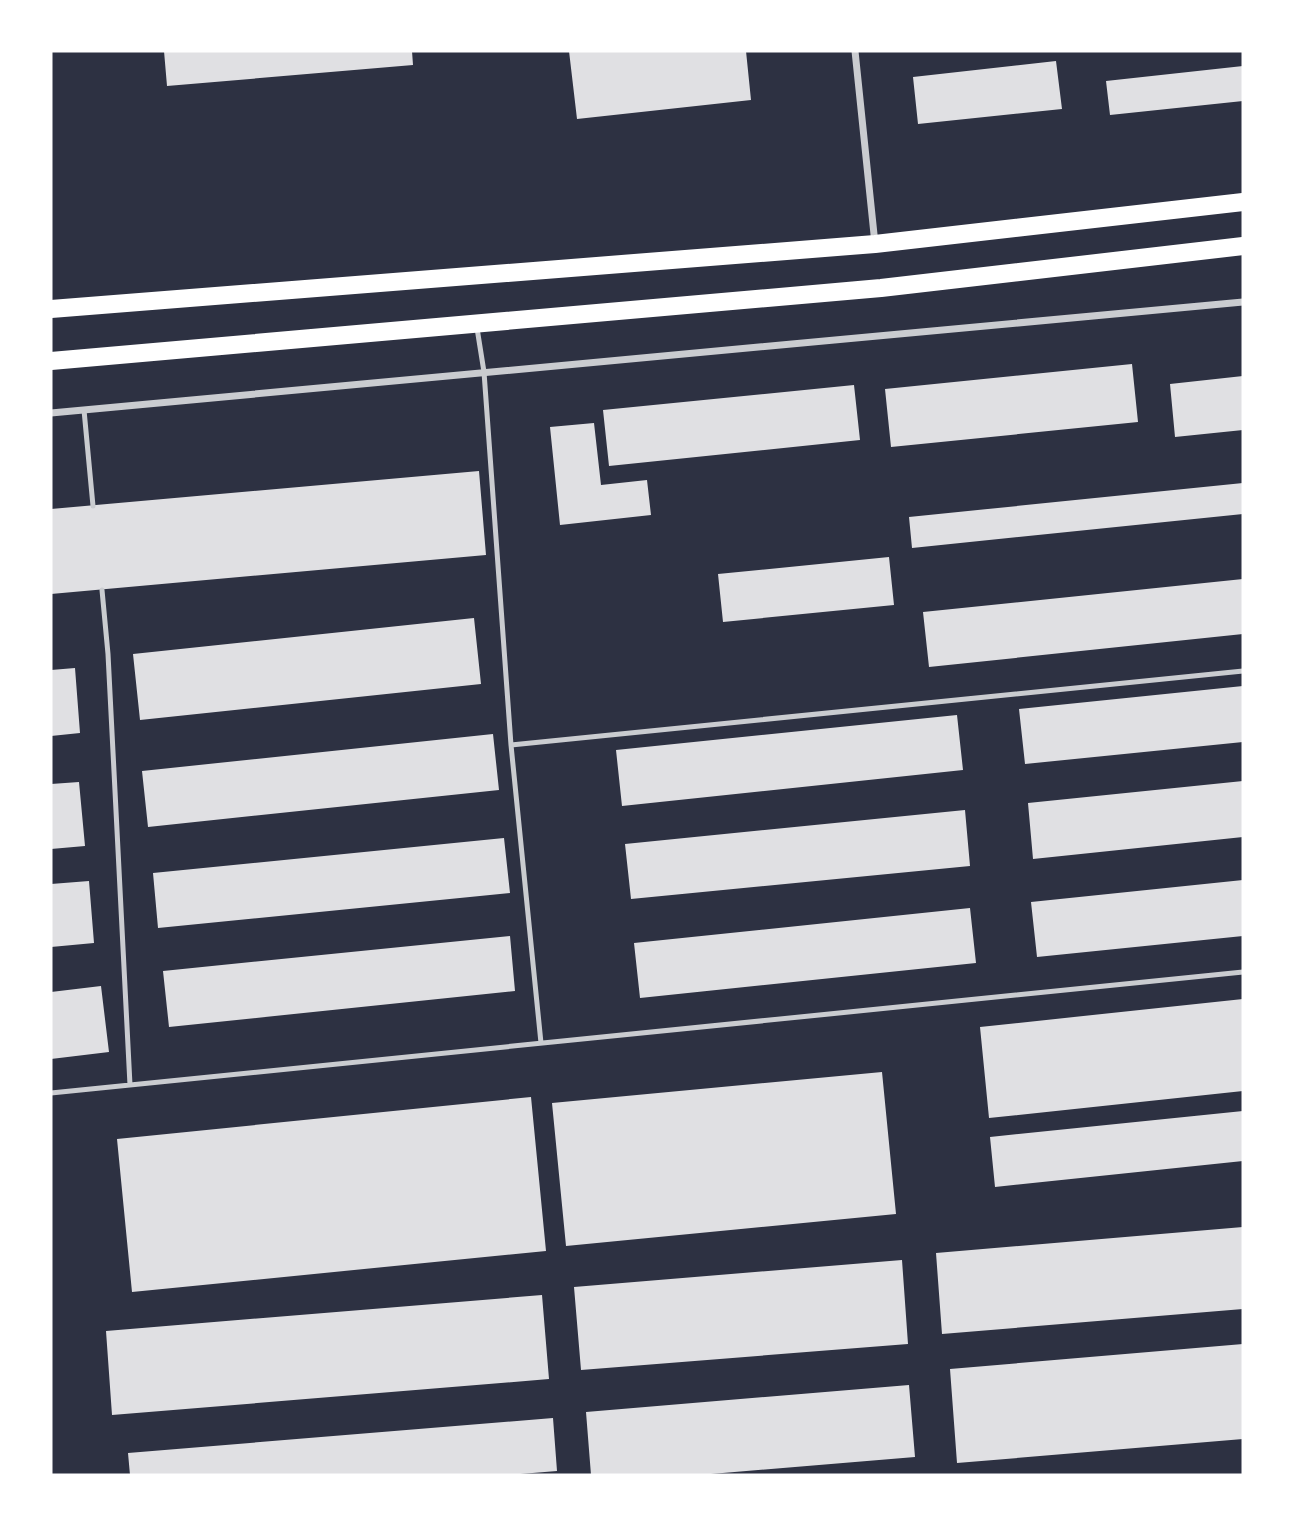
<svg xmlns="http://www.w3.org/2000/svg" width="1294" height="1526" font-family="'Public Sans',sans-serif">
<rect width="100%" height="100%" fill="#2d3142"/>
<path fill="#e0e0e3" d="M164 51H412L413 65 167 86Z
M569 51H746L751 100 577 119Z
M1056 61 1062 109 918 124 913 77Z
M1243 66V101L1110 115 1106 81Z
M1132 364 1138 422 891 447 885 389Z
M1243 376V430L1175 437 1170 384Z
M854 385 860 440 609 466 603 410Z
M594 423 601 485 647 480 651 515 560 525 550 427Z
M479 471 486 555 51 594V509Z
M1243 483V514L912 548 909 517Z
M889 557 894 605 723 622 718 574Z
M1243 579V634L929 667 923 612Z
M474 618 481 684 140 720 133 654Z
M75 668 80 733 51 736V670Z
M1243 686V742L1025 764 1019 709Z
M957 715 963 770 622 806 616 750Z
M493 734 499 790 148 827 142 771Z
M1243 781V837L1033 859 1028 803Z
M79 782 85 846 51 849V784Z
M965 810 970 866 631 899 625 844Z
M504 838 510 893 158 928 153 873Z
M1243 880V936L1037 957 1031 902Z
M89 881 94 943 51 947V884Z
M970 908 976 963 640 998 634 943Z
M510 936 515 991 169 1027 163 971Z
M101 986 109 1052 51 1059V992Z
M1243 999V1091L989 1118 980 1027Z
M882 1072 896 1214 566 1246 552 1103Z
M531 1097 546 1251 132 1292 117 1139Z
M1243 1111V1161L995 1187 990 1137Z
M1243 1227V1309L942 1334 936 1253Z
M902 1260 908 1344 581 1370 574 1287Z
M542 1295 549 1379 112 1415 106 1331Z
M1243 1344V1439L957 1463 950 1369Z
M909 1385 915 1457 699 1475H591L586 1412Z
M553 1418 557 1471 508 1475H130L128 1453Z"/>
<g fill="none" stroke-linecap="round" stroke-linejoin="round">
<path stroke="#caccd0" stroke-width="5" d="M477 328 484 372 511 745 541 1043
M84 410 93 506
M102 590 108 654 130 1085
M511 745 1243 671
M51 1093 1243 972"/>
<path stroke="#caccd0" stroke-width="7" d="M855 51 875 244
M51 413 1243 302"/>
<path stroke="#fff" stroke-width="18" d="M51 309 875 244 1243 202
M51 361 881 288 1243 246"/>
</g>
<rect width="1294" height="1526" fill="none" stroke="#ffffff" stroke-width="105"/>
</svg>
